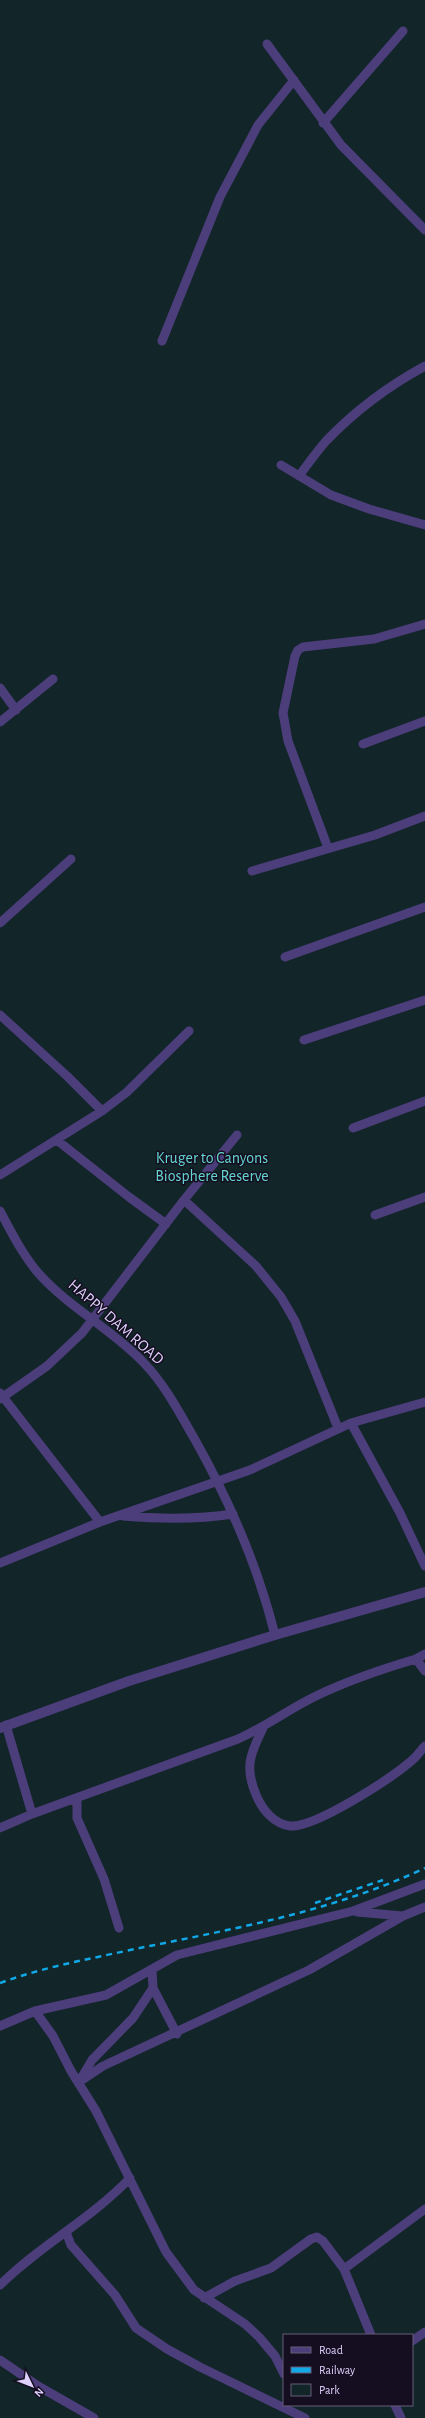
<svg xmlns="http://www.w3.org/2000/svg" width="425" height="2418" font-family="'Alegreya Sans',sans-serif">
<rect width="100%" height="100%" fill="#150e20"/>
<path fill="#122629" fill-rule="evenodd" d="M0 0H425V2418H0ZM284 2335H412V2405H284Z"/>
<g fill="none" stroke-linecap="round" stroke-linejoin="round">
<path stroke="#4c3d7b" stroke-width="9" d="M267 44 341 145 425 230
M323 123 403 31
M162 341 220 197 258 125 294 80
M281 465 331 495 369 509 425 525
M299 476C308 464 317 451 327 440 355 411 390 385 425 366
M0 688 16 710
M0 722 53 679
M363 744 425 721
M328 848 288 741 283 713 295 656 298 650 303 647 374 639 425 624
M252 871 375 835 425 816
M0 923 71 859
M285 957 425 907
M0 1015 67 1076 102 1111
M304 1040 425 1000
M353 1128 425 1101
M58 1141 129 1197 166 1224
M0 1175 102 1111 127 1092 189 1031
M184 1200 256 1266 281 1297 295 1321 338 1428
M0 1211C12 1233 23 1256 40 1275 70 1308 114 1331 144 1363 165 1385 179 1412 194 1438 229 1500 258 1566 275 1635
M375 1215 425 1197
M0 1393 100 1522
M0 1399 47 1366 82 1333 184 1200 237 1135
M351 1423 400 1513 425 1566
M123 1516C161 1519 196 1520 233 1514
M0 1563 100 1522 250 1470 351 1423 425 1402
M416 1659 425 1671
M6 1725 32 1814
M263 1728C250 1754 244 1768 257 1797 263 1810 274 1824 290 1826 315 1828 390 1779 410 1762 416 1758 420 1751 425 1746
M77 1798V1818L104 1879 119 1928
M0 1828 32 1814 238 1739C265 1727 289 1709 316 1696 347 1681 382 1669 416 1659L425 1654
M357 1912 403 1916
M152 1970 153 1988 177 2034
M35 2011 53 2036 71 2071 96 2111 166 2252 194 2290 245 2324 259 2337 275 2356 284 2374
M0 2026 35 2011 106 1995 177 1955 353 1911 425 1884
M79 2082 103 2066 309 1970 403 1916 425 1907
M79 2082 92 2060 133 2018 153 1988
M66 2232 71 2245 115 2295 136 2328 167 2349 200 2367 305 2418
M344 2269 425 2209
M0 2285C40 2245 91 2219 130 2178
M204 2298 235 2281 271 2268 311 2239 317 2237 323 2241 344 2269 371 2335
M412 2341 425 2332
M0 2360 38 2386 94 2418
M395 2405 401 2418"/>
<path stroke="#4c3d7b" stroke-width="10" d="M0 1728 129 1681 275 1635 425 1592"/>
<path stroke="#11a8e7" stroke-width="2.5" stroke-dasharray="6 5" stroke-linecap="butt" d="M315 1903 383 1880
M0 1983C44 1967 89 1959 135 1949 233 1929 334 1911 425 1868"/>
</g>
<g text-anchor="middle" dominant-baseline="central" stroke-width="3" stroke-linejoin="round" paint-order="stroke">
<g font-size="16" fill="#63d6d0" stroke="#150e20">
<text x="212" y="1158">Kruger to Canyons<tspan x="212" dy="18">Biosphere Reserve</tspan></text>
</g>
<g font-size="16" fill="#ded1fc" stroke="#150e20">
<text transform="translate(116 1322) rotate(41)">HAPPY DAM ROAD</text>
</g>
</g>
<rect x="283" y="2334" width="130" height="72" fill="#150e20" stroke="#655c78"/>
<rect x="291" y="2347" width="20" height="6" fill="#4c3d7b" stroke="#655c78"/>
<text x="319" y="2354" font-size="12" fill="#ded1fc">Road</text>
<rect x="291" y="2367" width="20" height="6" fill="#11a8e7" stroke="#655c78"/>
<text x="319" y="2374" font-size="12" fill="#ded1fc">Railway</text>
<rect x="291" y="2384" width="20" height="12" fill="#122629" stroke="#655c78"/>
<text x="319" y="2394" font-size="12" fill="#ded1fc">Park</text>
<g transform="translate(32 2386) rotate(133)" stroke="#150e20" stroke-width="3" paint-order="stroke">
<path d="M0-3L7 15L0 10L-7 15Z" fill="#ded1fc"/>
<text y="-6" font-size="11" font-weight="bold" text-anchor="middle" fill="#ded1fc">N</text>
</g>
</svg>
